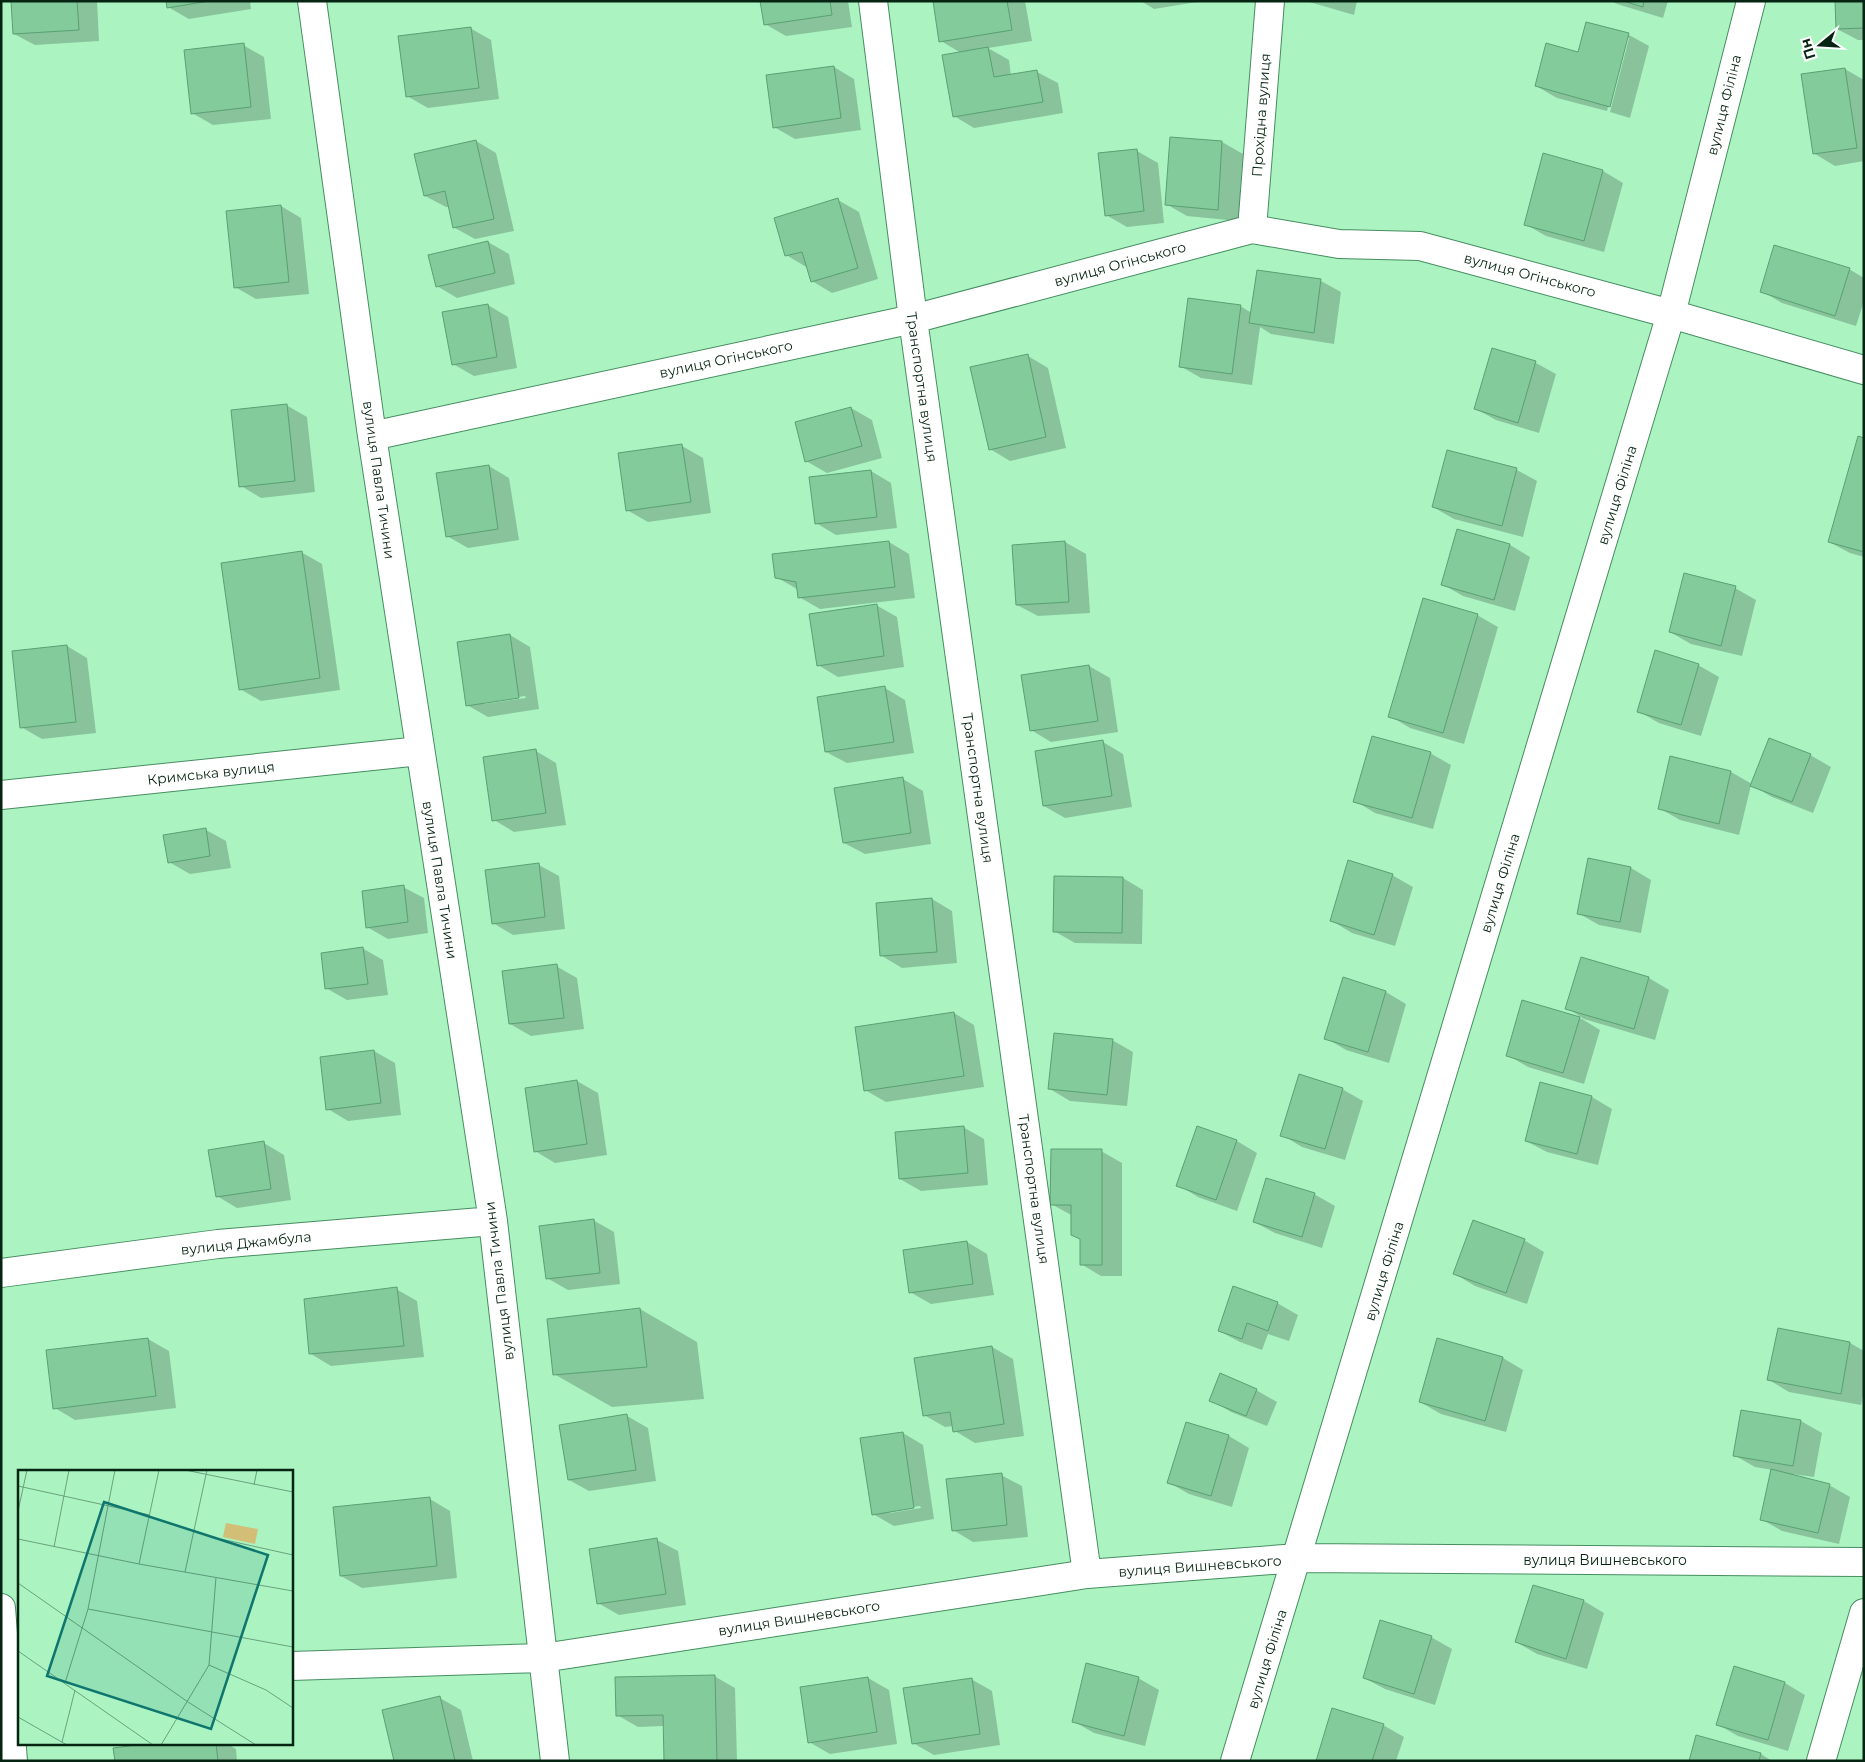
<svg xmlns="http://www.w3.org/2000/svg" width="1865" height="1762" font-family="Montserrat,sans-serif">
<rect width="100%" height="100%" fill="#abf4c2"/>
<path fill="#0003" fill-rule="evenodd" d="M12 1H97L99 41 35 45 14 34Z
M167 1H250L251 9 189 19 168 7Z
M762 1H848L852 27 786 36 765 24Z
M934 1H1025L1032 41 988 48 1009 60 1011 76 1037 72 1058 83 1063 113 974 128 954 116 961 53 941 41Z
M1141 1H1203L1154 9Z
M1306 1H1357L1354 15Z
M1611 1H1668L1663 18 1617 4Z
M1864 1V40H1858L1837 29Z
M1587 24 1629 35 1649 46 1630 118 1610 112 1629 38H1626L1607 111 1557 98 1536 86 1579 53Z
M470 28 491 40 499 99 428 108 407 96Z
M243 45 264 57 271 119 213 125 192 113Z
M834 67 854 79 861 130 795 139 774 127Z
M1845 69 1864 80V161L1835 166 1815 154Z
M1171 138 1222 142 1243 154 1238 221 1187 216 1166 204Z
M476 141 496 153 514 231 475 239 455 228 450 207H446L425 196Z
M1137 151 1158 163 1164 223 1127 227 1106 215Z
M1603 171 1623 183 1604 252 1546 236 1525 224Z
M838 200 859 212 878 279 832 293 812 281 808 268 786 255Z
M281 206 301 218 309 294 256 299 235 287Z
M488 242 509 254 515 284 457 298 437 286Z
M1849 269 1864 278V301L1856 326 1782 303 1761 291Z
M1321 281 1341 292 1334 344 1271 334 1260 327 1252 385 1201 378 1180 366 1240 306 1252 313Z
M488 305 508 317 517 368 474 376 453 364Z
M1493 350 1536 363 1556 374 1539 433 1496 420 1476 409Z
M1028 356 1048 368 1066 448 1010 461 990 449Z
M286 405 307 417 315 492 261 498 241 486Z
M851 408 872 420 882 458 827 473 806 461Z
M1864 439V557L1850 553 1829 542Z
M682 446 703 458 711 513 648 522 627 510Z
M1448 452 1517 470 1537 481 1523 537 1454 519 1433 507Z
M489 466 509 478 519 540 468 548 447 536Z
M871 471 891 483 897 528 836 535 816 523Z
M1458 530 1510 545 1530 557 1515 611 1463 596 1442 584Z
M889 542 909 554 915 598 820 609 799 597 797 589 776 577Z
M1065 542 1086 554 1090 613 1038 616 1017 605 1013 546Z
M301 552 322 564 340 690 261 701 240 689Z
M1735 588 1756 600 1742 656 1691 644 1670 632Z
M876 605 897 617 904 667 838 677 818 665Z
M1477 615 1498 627 1464 744 1410 728 1390 716Z
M510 635 530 647 539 709 488 717 467 705ZM525 696 526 698 484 704V702Z
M67 646 87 658 96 733 42 739 21 727Z
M1698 665 1719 677 1701 736 1659 723 1638 711Z
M1089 666 1110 678 1118 732 1051 742 1031 730 1023 676Z
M885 688 905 700 914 753 847 763 826 752Z
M1103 742 1123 754 1132 807 1065 818 1044 806Z
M536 751 556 763 566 825 514 832 494 820Z
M1430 753 1451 765 1433 829 1375 813 1355 801Z
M1810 755 1831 767 1813 813 1772 797 1751 785 1739 835 1680 820 1659 808 1671 757 1731 772 1752 784Z
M903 779 923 791 931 844 865 854 844 843Z
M206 830 226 841 231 868 190 874 169 862Z
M1589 859 1631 868 1651 880 1641 933 1599 925 1578 913Z
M539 865 559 876 565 929 513 935 493 923Z
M1392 875 1413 887 1395 946 1352 933 1332 921Z
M1123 878 1143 890 1142 944 1075 943 1054 931Z
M403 887 424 898 428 933 388 939 367 927Z
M932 899 952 911 957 963 902 968 882 956Z
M362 948 383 960 388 995 347 1000 326 988Z
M1581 958 1649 978 1669 990 1655 1040 1584 1019 1567 1008Z
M556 966 577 978 584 1029 531 1036 510 1024Z
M1343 979 1386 992 1406 1004 1389 1063 1346 1050 1326 1038Z
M1523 1001 1582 1019 1600 1030 1584 1084 1528 1067 1507 1055Z
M954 1013 974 1025 984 1087 886 1102 865 1090Z
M1112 1040 1133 1052 1127 1106 1070 1101 1050 1089Z
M374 1051 395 1063 401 1115 348 1121 328 1109 322 1058Z
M577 1081 598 1093 607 1155 555 1163 535 1151Z
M1541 1084 1592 1097 1612 1109 1598 1165 1547 1152 1526 1141Z
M1342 1089 1363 1101 1345 1160 1302 1147 1282 1135Z
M963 1127 984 1139 988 1185 921 1191 900 1179Z
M1237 1141 1257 1153 1237 1211 1198 1197 1178 1185Z
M264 1143 284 1155 291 1200 237 1208 217 1196Z
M1101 1151 1122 1163V1276H1101L1081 1264V1239L1073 1216 1051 1204Z
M1314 1194 1335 1206 1322 1248 1275 1233 1254 1222Z
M593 1220 614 1232 620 1284 568 1290 547 1278Z
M1524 1240 1544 1252 1527 1304 1475 1286 1455 1274Z
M967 1242 987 1254 994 1295 931 1304 910 1292Z
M396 1289 417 1301 424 1357 331 1366 311 1354Z
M1277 1303 1298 1315 1289 1341 1268 1334 1262 1350 1240 1342 1219 1331Z
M640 1309 697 1342 704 1399 612 1407 554 1374Z
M148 1339 169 1351 176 1408 75 1420 55 1408 48 1351Z
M1850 1343 1864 1351V1391L1861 1405 1789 1392 1769 1380Z
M992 1347 1013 1359 1024 1436 975 1443 955 1431 954 1426 945 1427 924 1415 916 1359Z
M1503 1358 1523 1370 1506 1432 1441 1414 1420 1402Z
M1256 1390 1277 1402 1267 1426 1231 1412 1211 1400Z
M1742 1411 1801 1421 1822 1433 1814 1477 1792 1474 1791 1476 1829 1485 1850 1497 1839 1544 1782 1531 1761 1519 1772 1470 1755 1467 1734 1455Z
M627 1416 648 1428 656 1481 589 1491 569 1480Z
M1187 1423 1229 1436 1249 1448 1232 1507 1189 1494 1168 1482Z
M903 1433 923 1445 934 1519 894 1526 873 1514ZM920 1506 921 1508 890 1513V1510Z
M1001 1475 1022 1486 1028 1537 973 1542 953 1530Z
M430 1499 450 1511 457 1578 362 1588 341 1576Z
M657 1540 678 1551 686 1605 619 1615 598 1603Z
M1533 1586 1584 1601 1604 1613 1587 1669 1537 1654 1516 1642Z
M1431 1637 1452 1649 1435 1705 1385 1689 1364 1678Z
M1735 1668 1785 1683 1805 1695 1788 1751 1738 1736 1717 1724Z
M714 1676 735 1688 737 1761H665L664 1726 638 1727 617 1715Z
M868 1678 889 1690 897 1744 830 1754 809 1742Z
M1138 1678 1159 1690 1145 1746 1094 1733 1073 1721Z
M971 1679 992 1691 1000 1745 934 1755 913 1743Z
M440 1698 461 1710 473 1761H395Z
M1383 1725 1404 1737 1396 1761H1317Z
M163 1743H226L236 1749 237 1761H116Z
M1761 1754 1772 1761H1690Z"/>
<path fill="#83cb9b" stroke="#59a072" d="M11 1H77L79 30 13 34Z
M166 1H209L167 8Z
M760 1H830L832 15 764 25Z
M933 1H1007L1012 30 939 42Z
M1623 1H1644L1643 7Z
M1835 1H1864V28L1836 29Z
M1586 22 1629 33 1610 107 1535 86 1546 43 1578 52Z
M471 27 479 88 406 97 398 36Z
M244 43 251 107 191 114 184 50Z
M988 47 994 77 1037 70 1043 102 953 117 942 55Z
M834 66 841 118 773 128 766 75Z
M1845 68 1857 148 1813 154 1801 74Z
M1170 137 1222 141 1218 210 1165 205Z
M476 140 494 219 453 228 445 191 424 196 414 154Z
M1137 149 1144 211 1105 216 1098 153Z
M1543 153 1603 170 1584 241 1524 225Z
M838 198 858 268 811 282 802 252 785 256 774 218Z
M281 205 289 282 234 288 226 211Z
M488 241 495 273 436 287 428 255Z
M1774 245 1850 268 1835 316 1760 292Z
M1257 270 1321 279 1314 333 1249 323Z
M1188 298 1241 305 1232 374 1179 367Z
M488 304 497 357 452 365 442 312Z
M1492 348 1536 361 1518 423 1474 409Z
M1028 354 1046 437 989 450 970 367Z
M287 404 295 481 239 487 231 410Z
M851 407 862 446 805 462 795 422Z
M1858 436 1864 438V552L1828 542Z
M682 444 691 502 626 511 618 453Z
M1447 450 1517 468 1502 526 1432 507Z
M489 465 498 529 446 537 436 473Z
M871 470 877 517 815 524 809 477Z
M1457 529 1510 544 1494 600 1441 585Z
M889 541 895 587 798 598 796 582 775 578 772 554Z
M1065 541 1069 602 1016 605 1012 545Z
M302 551 320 678 239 690 221 563Z
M1684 573 1736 586 1721 646 1669 632Z
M1423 598 1478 614 1443 733 1388 717Z
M877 604 884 656 817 666 809 614Z
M510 634 519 698 466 706 457 642Z
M67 645 76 722 20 728 12 651Z
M1655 650 1699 664 1681 725 1637 712Z
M1089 665 1098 721 1030 731 1021 675Z
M885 686 894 742 825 752 817 697Z
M1372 736 1431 752 1412 818 1353 802Z
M1769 738 1811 754 1792 802 1750 786Z
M1103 740 1112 796 1043 806 1035 751Z
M536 749 546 813 492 821 483 757Z
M1670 756 1731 771 1719 824 1658 809Z
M903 777 911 833 843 843 834 788Z
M206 828 210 856 168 863 163 835Z
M1588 858 1631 867 1620 922 1577 914Z
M1348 860 1393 874 1374 935 1330 921Z
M539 863 545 917 492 924 485 870Z
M1054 876 1123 877 1122 933 1053 932Z
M404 885 408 922 366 928 362 891Z
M932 898 937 952 880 956 876 903Z
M363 947 368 984 325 989 321 953Z
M1581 957 1649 977 1634 1029 1565 1009Z
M557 964 564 1018 509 1024 502 971Z
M1343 977 1386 991 1368 1052 1324 1039Z
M1522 1000 1580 1017 1563 1073 1506 1056Z
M954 1012 964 1076 864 1091 855 1027Z
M1054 1033 1113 1039 1107 1095 1048 1089Z
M374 1050 381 1103 326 1110 320 1057Z
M1299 1074 1343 1088 1325 1149 1280 1136Z
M577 1080 587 1144 534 1152 525 1088Z
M1540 1082 1592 1096 1577 1154 1525 1141Z
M964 1126 968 1173 899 1179 895 1132Z
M1197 1126 1237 1140 1216 1200 1176 1186Z
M264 1141 271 1189 216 1197 208 1150Z
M1051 1149H1102V1265H1080V1239L1071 1235V1205H1050Z
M1266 1178 1315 1193 1302 1237 1253 1222Z
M594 1219 600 1273 546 1279 539 1226Z
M1473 1220 1525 1239 1506 1293 1453 1274Z
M967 1241 973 1284 909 1293 903 1250Z
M1233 1286 1278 1302 1268 1331 1247 1323 1242 1339 1218 1331Z
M397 1287 404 1346 309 1354 304 1299Z
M640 1308 647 1367 553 1375 547 1319Z
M1778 1328 1850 1342 1841 1394 1767 1380Z
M148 1338 156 1396 53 1409 46 1350Z
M1437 1338 1503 1357 1485 1421 1419 1402Z
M992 1346 1004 1424 953 1432 950 1412 923 1416 914 1358Z
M1220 1373 1257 1389 1246 1416 1209 1401Z
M1741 1410 1801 1420 1793 1466 1733 1456Z
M627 1414 636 1470 568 1480 559 1425Z
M1186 1422 1229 1435 1211 1496 1167 1483Z
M903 1432 914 1508 872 1515 860 1438Z
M1771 1469 1830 1484 1818 1533 1760 1520Z
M1002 1473 1007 1525 952 1531 946 1479Z
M430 1497 437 1566 340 1576 333 1507Z
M657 1538 666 1594 597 1604 589 1549Z
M1533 1585 1584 1600 1566 1659 1515 1642Z
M1380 1620 1432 1636 1414 1694 1363 1678Z
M1086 1663 1139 1677 1124 1736 1072 1722Z
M1734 1666 1785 1682 1768 1740 1716 1725Z
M715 1675 717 1761H664L663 1715 616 1716 615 1677Z
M868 1677 877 1732 808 1743 800 1687Z
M972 1678 980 1734 912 1744 903 1688Z
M440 1696 455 1761H394L382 1710Z
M1332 1708 1384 1724 1372 1761H1316Z
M1696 1735 1761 1753 1759 1761H1689Z
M152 1743H216L218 1761H115L113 1748Z"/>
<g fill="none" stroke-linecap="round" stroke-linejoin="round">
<g stroke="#468d60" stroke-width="30">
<path id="minor" d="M312 1 372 436 493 1221 555 1761
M873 1 913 319 1087 1574
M1252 229 1270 1
M372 436 913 319 1252 229 1339 244 1420 246 1671 314 1864 370
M1 795 420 751
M1 1273 218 1244 493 1221
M1 1608 13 1761
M291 1666 543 1658 1087 1574 1298 1558 1864 1562
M1235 1761 1671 314 1751 1
M1821 1761 1864 1613"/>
</g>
<use href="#minor" stroke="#fff" stroke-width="28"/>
</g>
<g text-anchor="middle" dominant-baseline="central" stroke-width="4.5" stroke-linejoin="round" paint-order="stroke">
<g font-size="14" fill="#062412" stroke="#fff">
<text transform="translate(1724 105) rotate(-76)">вулиця Філіна</text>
<text transform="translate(1261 115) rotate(-86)">Прохідна вулиця</text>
<text transform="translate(1120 264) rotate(-15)">вулиця Огінського</text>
<text transform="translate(1530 275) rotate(15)">вулиця Огінського</text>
<text transform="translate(726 359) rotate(-12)">вулиця Огінського</text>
<text transform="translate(922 387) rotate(82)">Транспортна вулиця</text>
<text transform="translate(379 480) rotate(82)">вулиця Павла Тичини</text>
<text transform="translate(1617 495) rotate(-73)">вулиця Філіна</text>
<text transform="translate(211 773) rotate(-6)">Кримська вулиця</text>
<text transform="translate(978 788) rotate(82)">Транспортна вулиця</text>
<text transform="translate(440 880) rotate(81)">вулиця Павла Тичини</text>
<text transform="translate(1500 883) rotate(-73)">вулиця Філіна</text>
<text transform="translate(1034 1189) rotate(82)">Транспортна вулиця</text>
<text transform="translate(246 1243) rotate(-6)">вулиця Джамбула</text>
<text transform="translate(1384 1271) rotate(-73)">вулиця Філіна</text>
<text transform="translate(499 1281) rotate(-97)">вулиця Павла Тичини</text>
<text x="1605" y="1560">вулиця Вишневського</text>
<text transform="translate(1200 1566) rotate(-4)">вулиця Вишневського</text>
<text transform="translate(799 1618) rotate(-9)">вулиця Вишневського</text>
<text transform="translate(1267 1659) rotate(-73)">вулиця Філіна</text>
</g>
</g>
<g transform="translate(18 1470)">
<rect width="275" height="275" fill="#abf4c2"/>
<path d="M208 53 240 59 237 74 205 67Z" fill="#d2be76"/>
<path fill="none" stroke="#69a17c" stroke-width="1" d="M167 0 275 22M236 15 239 0M0 16 132 45M0 41 9 0M0 69 121 94 275 121M203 69 275 85M36 77 51 0M121 94 141 0M167 102 189 0M0 113 170 232 238 275M70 139 275 177M0 181 135 275M191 195 248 220 275 238M47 213 70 139 97 0M0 247 49 275M44 272 57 220M143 275 191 195 198 107"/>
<path fill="#0f766e" fill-opacity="0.15" stroke="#0f766e" stroke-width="2.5" d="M86 32 250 85 193 259 29 206Z"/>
<rect width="275" height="275" fill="none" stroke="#062412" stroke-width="2.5"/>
</g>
<rect width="1865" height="1762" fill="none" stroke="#062412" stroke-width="5"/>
<g transform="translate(1820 45) rotate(252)" stroke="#ffffff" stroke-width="4" paint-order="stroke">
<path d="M0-4L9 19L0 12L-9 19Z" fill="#062412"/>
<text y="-8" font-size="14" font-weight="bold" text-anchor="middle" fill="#062412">Пн</text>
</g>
</svg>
